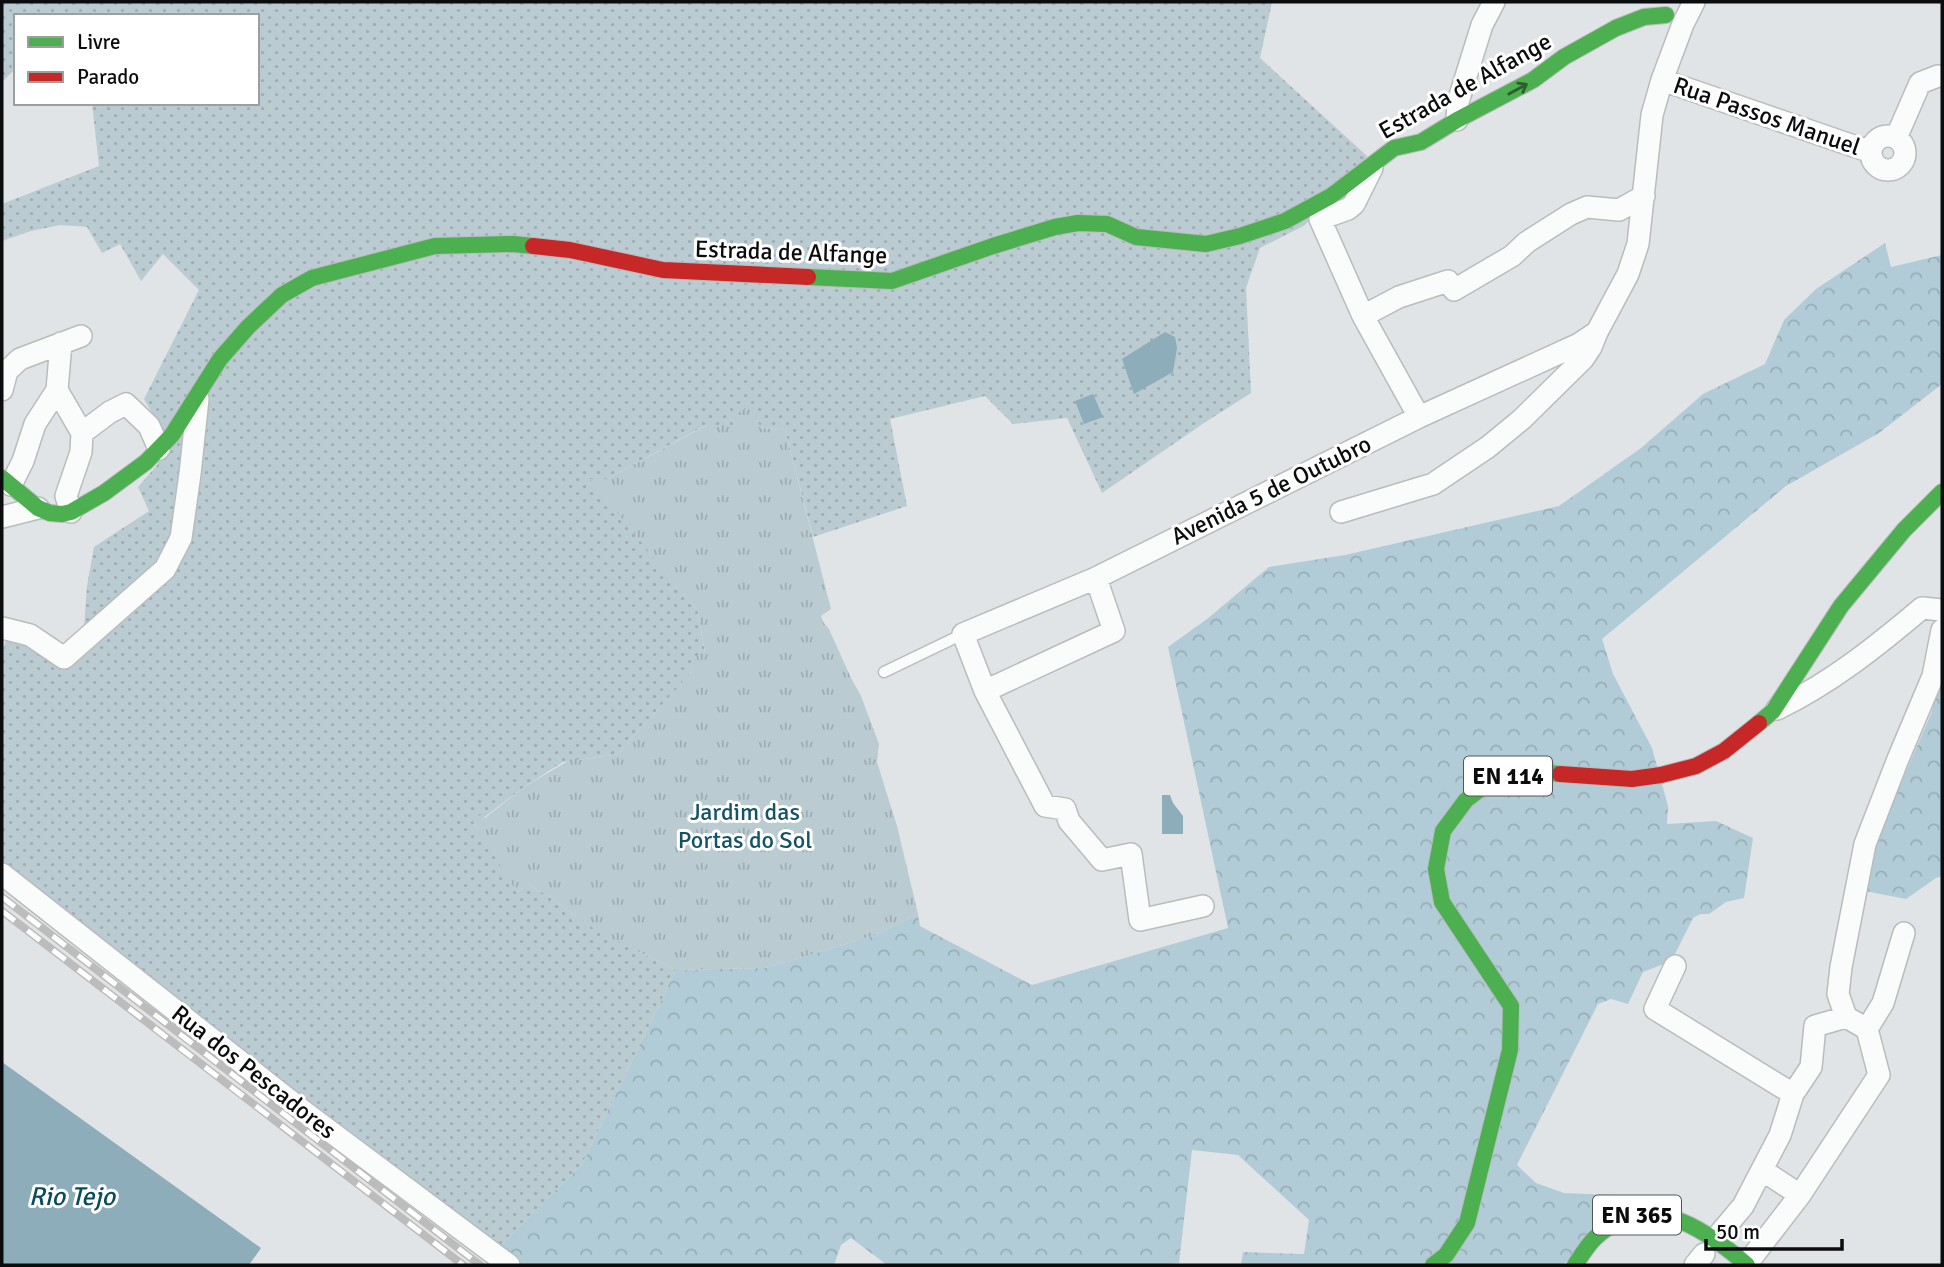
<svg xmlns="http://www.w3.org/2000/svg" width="1944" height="1267" font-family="Signika,sans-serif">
<defs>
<pattern id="grass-dots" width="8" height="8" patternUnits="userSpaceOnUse" patternTransform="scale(1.75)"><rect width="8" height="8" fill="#bacbd1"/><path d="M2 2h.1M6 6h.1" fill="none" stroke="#9fadb2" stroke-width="1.8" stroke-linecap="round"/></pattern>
<pattern id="forest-crowns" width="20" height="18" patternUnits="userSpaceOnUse" patternTransform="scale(1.75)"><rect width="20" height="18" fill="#b1ccd6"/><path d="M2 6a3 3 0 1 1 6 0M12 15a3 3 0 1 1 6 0" fill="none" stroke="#97aeb6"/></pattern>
<pattern id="park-tufts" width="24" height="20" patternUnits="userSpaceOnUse" patternTransform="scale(1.75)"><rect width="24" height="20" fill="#bacbd1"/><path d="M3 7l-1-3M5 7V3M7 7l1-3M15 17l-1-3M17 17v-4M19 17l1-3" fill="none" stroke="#9fadb2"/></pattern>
</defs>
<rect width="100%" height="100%" fill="#e1e4e6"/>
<path fill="url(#grass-dots)" d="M2 2H1272L1260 58 1367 156 1305 225 1260 248 1246 288 1251 393 1207 421 1102 493 1067 418 1013 424 985 396 890 419 907 506 813 537 785 430 734 425H706L607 479H591L698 612 705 653 693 658V669L689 675 618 754 563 762 524 787 474 825 479 828 517 892 529 885 551 897 576 917 639 952 676 970 582 1164 494 1252 2 866V652L7 638 24 639 53 661 83 642 87 586 94 547 149 511 138 487 158 464V423L144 399 199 290 163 254 141 281 120 244 102 253 87 227 60 225 31 231 2 241V204L99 166 92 103H257V16H16V68L2 82Z"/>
<path fill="url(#forest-crowns)" d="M1885 243 1891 267 1942 255V384L1879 433 1786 486 1602 639 1613 674 1652 748 1668 806 1667 824 1716 821 1753 838 1744 898 1726 902 1709 914H1700L1693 918 1675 954 1669 962 1643 972 1628 1004 1611 999 1598 1004 1517 1165 1536 1183 1564 1193 1637 1196 1614 1209 1563 1265H1241L1243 1252 1304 1254 1309 1220 1238 1155 1192 1150 1179 1263 1160 1265H887L851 1238 841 1245 834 1265H521L494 1252 582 1164 676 970 766 968 876 935 918 914 920 926 1032 985 1228 928 1168 647 1207 619 1269 567 1345 555 1559 506 1641 448 1703 394 1765 364 1784 320 1816 289Z
M1942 674V876L1936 878 1906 899 1865 891 1875 846 1887 815 1931 714Z"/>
<path fill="url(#park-tufts)" d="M750 406 761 428 785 430 831 609 821 616 823 622 829 629 851 678 861 696 879 744 877 762 897 826 918 914 876 935 766 968 676 970 602 934 576 917 551 897 529 885 517 892 473 822 475 817 480 815 485 818 524 787 573 758 578 760 618 754 689 675 693 669V658L705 652 698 612 590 479H607L707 425H733L731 417Z"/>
<path fill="#8cadb9" d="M1165 332 1175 337 1177 348 1173 372 1134 394 1122 359Z
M1093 394 1103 417 1084 424 1075 401Z
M1162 795H1170L1173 803 1183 816V834H1162Z
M2 1062 261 1248 249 1265H2Z"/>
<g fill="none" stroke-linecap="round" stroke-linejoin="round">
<g stroke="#b9bcbd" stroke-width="13">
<path id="lane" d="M884 672 963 634"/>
</g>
<g stroke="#b9bcbd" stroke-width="24">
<path id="street" d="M1662 80 1871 152
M1457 120 1458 102 1482 25 1494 2
M1871 153a17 17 0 1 1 34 0a17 17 0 1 1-34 0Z
M1896 138 1920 83 1938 76
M1372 168 1354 204 1348 209 1320 219 1363 316 1419 417
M1363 316 1399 297 1448 281 1454 290 1512 256 1527 242 1571 214 1587 207 1619 210 1644 196
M2 390 7 371 20 359 81 336
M57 390 82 433 81 452 66 496 71 512
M82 433 110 412 126 404 149 426 159 449
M11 485 23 461 35 424 57 390 61 343
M1341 512 1433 484 1488 447 1522 419 1583 359 1591 347 1597 332
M2 517 38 508
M2 628 30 635 64 658 165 569 181 538 190 474 198 399
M985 691 1114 631 1096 578
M1777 709C1831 683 1877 646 1922 608L1942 610
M2 874 307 1114 509 1265
M1203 906 1140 920 1131 854 1102 860 1069 821 1065 809 1045 806 985 691 963 634 1096 578 1419 417 1579 344 1597 332 1628 274 1638 244 1652 115 1662 80 1683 24 1694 2
M1675 966 1655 1009 1793 1094
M1846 1017 1838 994 1841 967 1865 844 1898 759 1933 676 1942 630
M1867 1029 1883 1003 1904 933
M1762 1170 1800 1195
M1716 1238 1743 1206 1780 1135 1793 1094 1811 1067 1815 1026 1846 1017
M1695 1265 1704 1254
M1746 1265 1800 1195 1879 1075 1867 1029 1846 1017"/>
</g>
<g stroke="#b9bcbd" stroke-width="18">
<path id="fast" d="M808 277 892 281 993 246 1055 227 1078 223 1107 224 1136 237 1206 244 1240 236 1285 221 1331 196 1394 148 1421 142 1457 120 1533 80 1564 57 1616 28 1644 17 1666 15
M2 478 38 508 50 513 62 514 71 512 104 493 146 462 172 435 220 359 248 327 282 295 312 278 435 246 513 244 533 246
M1759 723 1773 711 1841 606 1904 530 1942 492
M1433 1265 1446 1255 1467 1223 1510 1050 1511 1006 1442 902 1436 869 1443 831 1466 800 1495 778 1539 772 1560 774
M1575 1265C1581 1256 1587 1246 1594 1239 1646 1188 1703 1227 1747 1265"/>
</g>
<g stroke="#b9bcbd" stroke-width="18">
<path id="jam" d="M533 246 570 250 663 270 808 277
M1560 774 1632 779 1661 775 1696 766 1724 751 1759 723"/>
</g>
<use href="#lane" stroke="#fafbfb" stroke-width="10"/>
<use href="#street" stroke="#fafbfb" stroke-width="21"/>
<use href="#fast" stroke="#4caf50" stroke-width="16"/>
<use href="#jam" stroke="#c62828" stroke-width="16"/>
<g stroke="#bcbcbc" stroke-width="8">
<path id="rail" d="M2 897 480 1265
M2 911 463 1265"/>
</g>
<use href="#rail" stroke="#fff" stroke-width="5" stroke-dasharray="16" stroke-linecap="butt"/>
</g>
<defs><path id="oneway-shaft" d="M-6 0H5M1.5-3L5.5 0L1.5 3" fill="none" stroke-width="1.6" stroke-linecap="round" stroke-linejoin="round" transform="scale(1.75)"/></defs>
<use stroke="#2c5e2e" href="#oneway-shaft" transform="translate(1518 89) rotate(-29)"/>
<g text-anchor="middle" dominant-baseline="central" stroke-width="6" stroke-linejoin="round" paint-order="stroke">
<g fill="#fff" stroke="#545556" stroke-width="2">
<rect x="1464" y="756.5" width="88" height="39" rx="5"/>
<rect x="1593" y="1195.5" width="88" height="39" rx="5"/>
</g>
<g font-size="23" font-weight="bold" fill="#0b0c0d">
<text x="1508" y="776">EN 114</text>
<text x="1637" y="1215">EN 365</text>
</g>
<g font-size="24" fill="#0b0c0d" stroke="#fff">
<text transform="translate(1465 86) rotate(-29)">Estrada de Alfange</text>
<text transform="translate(1767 116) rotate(19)">Rua Passos Manuel</text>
<text transform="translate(791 252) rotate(2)">Estrada de Alfange</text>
<text transform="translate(1271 490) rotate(-26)">Avenida 5 de Outubro</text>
<text transform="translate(254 1072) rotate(38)">Rua dos Pescadores</text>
</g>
<g font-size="24" fill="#135365" stroke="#fff">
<text x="745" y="812">Jardim das<tspan x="745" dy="28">Portas do Sol</tspan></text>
</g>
<g font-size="26" font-style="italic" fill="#084c5e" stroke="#fff">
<text x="72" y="1197">Rio Tejo</text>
</g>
</g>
<rect width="1944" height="1267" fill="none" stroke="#0b0c0d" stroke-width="7"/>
<rect x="14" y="14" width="245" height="91" fill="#ffffff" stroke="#9d9e9e" stroke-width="2"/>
<rect x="28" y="37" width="35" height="10" fill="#4caf50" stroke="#9d9e9e" stroke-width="2"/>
<text x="77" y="49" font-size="21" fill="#0b0c0d">Livre</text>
<rect x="28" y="72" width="35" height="10" fill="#c62828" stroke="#9d9e9e" stroke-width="2"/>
<text x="77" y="84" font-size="21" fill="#0b0c0d">Parado</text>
<path d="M1706 1239v10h136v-10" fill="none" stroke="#0b0c0d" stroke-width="3.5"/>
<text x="1716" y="1239" font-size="21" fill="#0b0c0d" stroke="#ffffff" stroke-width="5" paint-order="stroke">50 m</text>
</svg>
